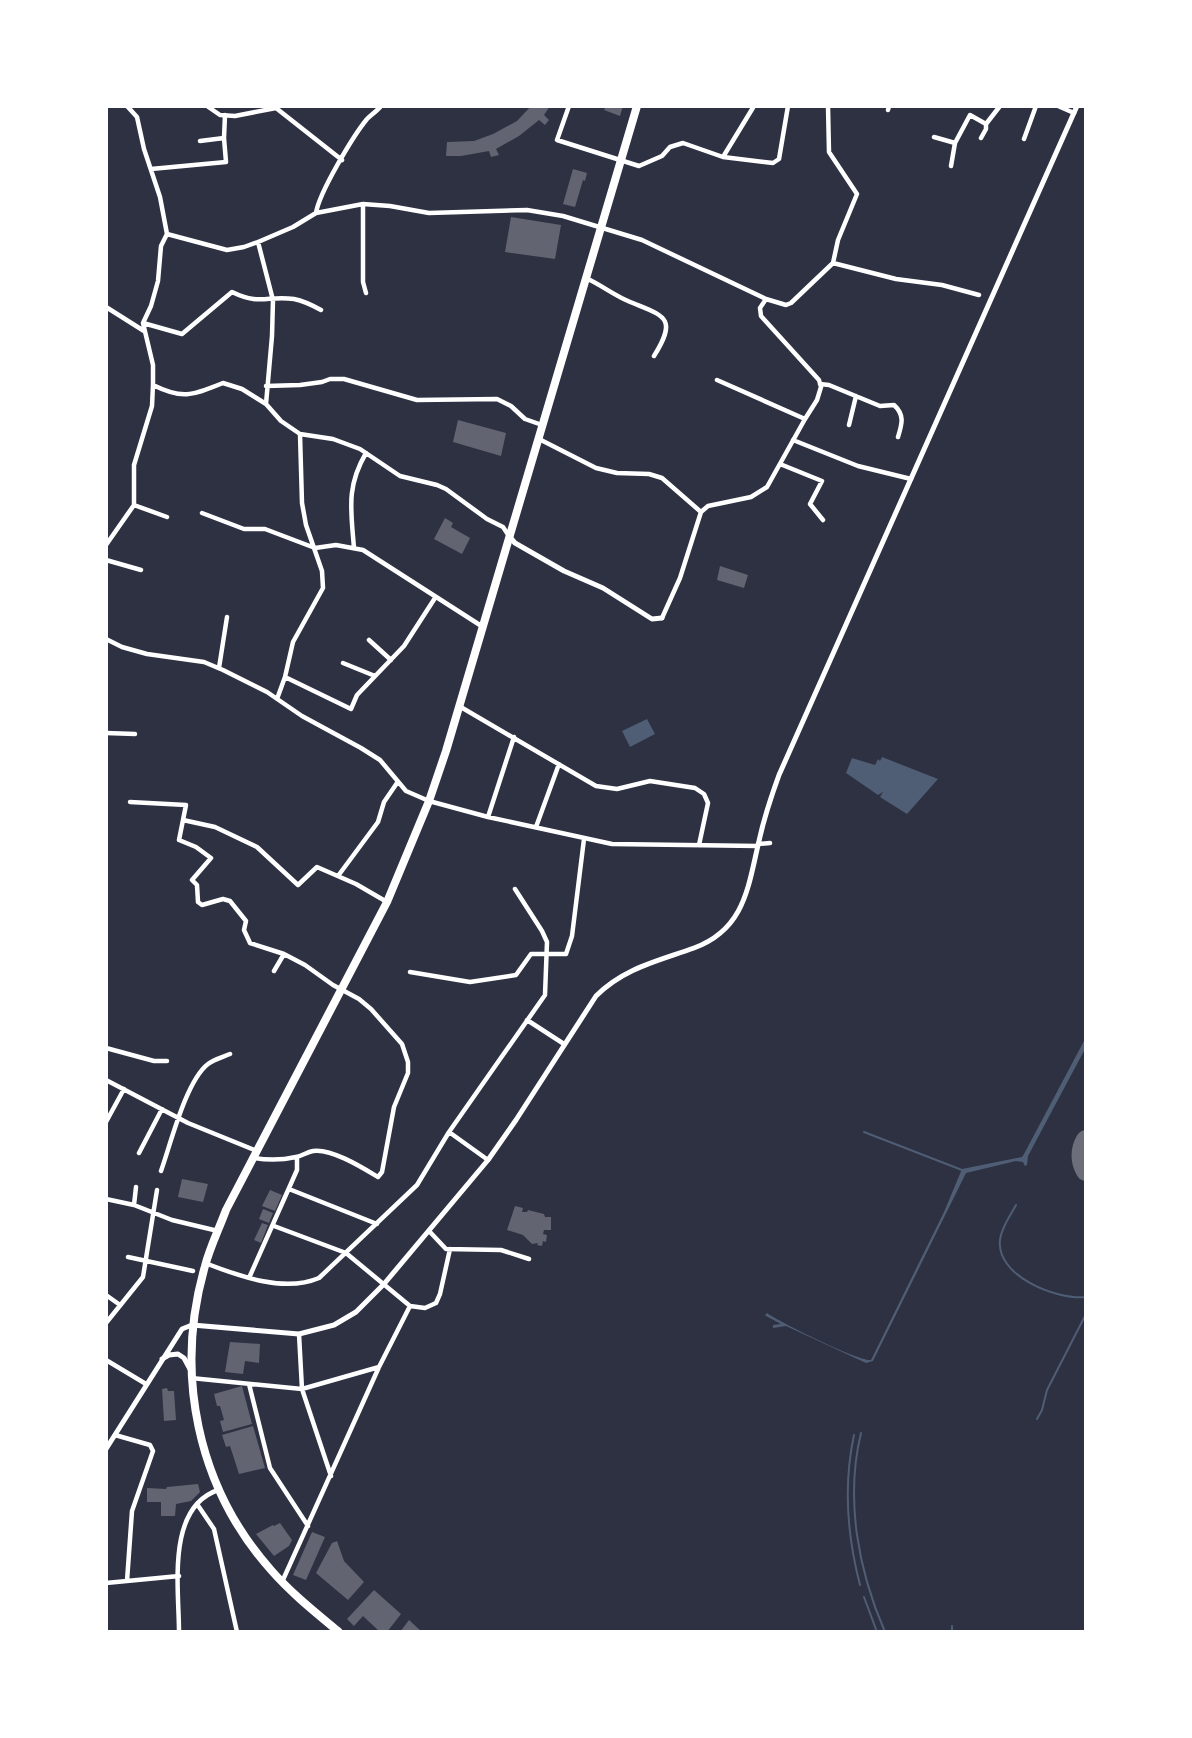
<svg xmlns="http://www.w3.org/2000/svg" width="1192" height="1738" font-family="Signika,sans-serif">
<rect width="100%" height="100%" fill="#2d3142"/>
<path fill="#4f5d75" d="M647 719 655 734 630 747 622 731Z
M882 757 938 779 907 814 880 797 883 792 878 795 846 773 852 758 875 765 878 759 880 761Z
M1085 1039V1049L1028 1156 1027 1165 1025 1166 1023 1162 1016 1161 966 1173 873 1361 866 1363 786 1326 773 1328V1325L781 1324 766 1316 765 1315 767 1313C779 1322 860 1362 871 1360L944 1212 962 1169 1022 1157 1024 1154Z"/>
<g fill="none" stroke-linecap="round" stroke-linejoin="round">
<path stroke="#4f5d75" stroke-width="2" d="M864 1132 962 1170
M1016 1205C1010 1216 1001 1228 1000 1240 996 1276 1056 1300 1086 1297
M1037 1419 1042 1410 1047 1390 1086 1314
M861 1433C845 1499 858 1570 885 1632
M854 1435C843 1486 847 1535 860 1585
M864 1597 877 1632
M952 1632V1626"/>
<path stroke="#6c6f7a" stroke-width="20" d="M1086 1140C1080 1150 1080 1161 1086 1171"/>
</g>
<path fill="#626471" d="M531 106H550L544 115 549 120 545 125 539 120 519 136 496 149 499 155 491 157 489 151 461 156H446L447 142 474 141 493 134 517 121Z
M606 106H623L620 116 604 110Z
M573 169 587 173 585 181 583 180 575 207 563 204Z
M511 217 561 225 555 259 505 252Z
M458 420 506 433 501 456 453 442Z
M445 518 453 523 451 527 470 538 462 554 434 539Z
M720 566 748 575 744 588 717 580Z
M182 1179 208 1184 203 1202 178 1197Z
M270 1190 282 1195 275 1211 262 1206Z
M515 1206 523 1208 522 1212H527L528 1210 544 1214 545 1217H551V1230H544L543 1234 547 1235 546 1242 543 1241 542 1246 537 1245 538 1243 532 1244 523 1235 507 1230Z
M263 1209 273 1213 269 1223 259 1219Z
M262 1223 268 1225 261 1243 254 1240Z
M230 1342 260 1344 259 1363 245 1361 243 1374 225 1372Z
M242 1386 252 1424 223 1432 220 1421 224 1420 220 1406H217L214 1394Z
M167 1388 168 1391H174L176 1420 164 1421 162 1389Z
M253 1426 265 1468 239 1474 230 1446 226 1447 222 1435Z
M198 1484 200 1492 191 1501 176 1504 175 1516H161V1502H147V1488L166 1489 167 1487Z
M280 1523 292 1540 289 1546 274 1556 256 1534 273 1525 274 1526Z
M312 1532 325 1537 306 1580 293 1575Z
M337 1541 344 1561 364 1582 348 1600 316 1573 332 1543Z
M374 1590 401 1614 387 1632H380L363 1616 354 1626 347 1619Z
M409 1620 422 1632H400Z"/>
<g fill="none" stroke-linecap="round" stroke-linejoin="round">
<path stroke="#fff" stroke-width="4.5" d="M207 106 220 115 235 116 276 108 342 160
M569 106 557 140 639 166 662 156 670 147 683 143 723 157 773 163 779 159 788 106
M828 106 829 152 857 194 838 240 833 263
M1058 106 1074 113
M888 110 889 106
M934 137 955 143
M981 138 986 129V124L1000 106
M1024 139 1036 106
M200 141 224 138
M723 157 754 106
M951 166 955 143 970 115 986 124
M151 169 226 162 224 138 225 115
M363 204V282L366 293
M316 213C319 193 353 136 367 119 371 115 377 111 381 106
M167 234 227 250 244 247 258 242 293 227 316 213 363 204 390 206 429 213 527 210 563 216 642 240 766 299 786 305 791 303 833 263 896 279 942 285 979 295
M258 242 273 300 272 336 266 404
M586 278C601 285 614 295 628 301 663 316 679 316 654 356
M106 307 144 331
M143 323 182 334 232 292C261 306 267 295 294 299 304 301 312 305 321 310
M717 380 805 419
M820 384 829 385 880 406 894 405C905 415 902 424 898 437
M153 385C183 400 193 395 223 383L242 389 266 404 281 421 300 434 333 439 360 449 400 476 437 485 446 489 487 519 503 527 509 536
M266 386 300 385 322 382 330 379H344L417 400 497 399 511 406 525 419 542 425
M849 425 856 396
M539 439 596 468 617 473 649 474 662 478 701 512
M793 440 858 466 911 479
M780 464 822 481 810 504 823 520
M134 505 167 517
M202 513 244 529H265L315 548 336 545 363 550 483 627
M106 545 134 505V465L152 406 153 385V365L143 323 151 306 158 281 161 246 167 234 160 197 144 149 137 117 127 106
M354 548C351 510 346 487 366 453
M106 560 141 570
M662 618 680 578 701 512 708 506 751 497 767 487 805 419 817 400 821 387 819 380 761 316 760 308 766 299
M106 639 122 647 147 654 204 662 223 670 267 692 302 716 361 748 380 760 406 791 429 801 488 817 612 844 758 846
M369 640 391 660
M343 663 375 676
M219 668 227 617
M285 677 351 709 357 695 404 646 435 598
M277 699 285 677 293 642 323 588 322 571 306 525 302 503 300 434
M459 706 596 786 617 789 650 781 695 788 704 794 708 803 699 845
M106 733 135 734
M130 802 186 805 183 820 215 827 257 847 298 885 317 867 356 884 387 902
M488 817 514 737
M183 820 179 840 196 847 211 858 192 880 197 885 198 902 202 905 223 899 230 901 246 921 244 930 250 943 284 954
M536 827 559 764
M758 844 770 843
M338 876 378 822 384 802 397 783
M410 972 470 982 516 975 531 954H566L572 936 584 839
M527 1020 564 1044
M106 1048 154 1061H167
M106 1080 188 1123 257 1151
M106 1122 124 1089
M449 1132 488 1160
M139 1153 162 1109
M254 1158C266 1160 283 1160 296 1157 302 1156 307 1152 313 1151 331 1148 363 1168 378 1177L382 1172 394 1107 408 1073V1062L402 1044 371 1009 359 999 333 985 305 965 284 954 274 971
M161 1171C171 1143 186 1081 208 1064 214 1059 223 1057 230 1054
M289 1189 377 1224
M106 1199 134 1205 172 1220 218 1231
M134 1205 136 1187
M274 1226 346 1253 410 1306 379 1367 282 1582
M430 1232 446 1249 501 1250 529 1259
M128 1257 193 1271
M205 1263C239 1276 284 1293 319 1278L417 1185 449 1132 545 995 547 942 542 931 515 889
M249 1278 297 1170V1157
M106 1295 120 1305
M410 1306 425 1308 436 1303 440 1294 450 1249
M106 1323 143 1277 157 1190
M299 1334 302 1389 331 1476
M106 1360 146 1384
M191 1378 302 1389 379 1367
M249 1384 270 1468 308 1526
M115 1435 150 1445 153 1451 132 1511 127 1581
M197 1504 214 1529 237 1632
M106 1583 179 1576
M179 1632C179 1588 166 1508 218 1490"/>
<path stroke="#fff" stroke-width="5" d="M509 536 515 543 564 571 603 588 652 619 662 618
M162 1359 169 1355 178 1354 184 1358 191 1371
M106 1449 182 1329 192 1325 299 1334 334 1325 356 1312 384 1284 488 1160 516 1120 596 996C624 968 658 961 694 948 745 929 748 887 759 841 764 818 771 797 779 775L1077 106"/>
<path stroke="#fff" stroke-width="8" d="M339 1632C315 1612 291 1593 271 1570 197 1487 174 1373 205 1266 210 1247 219 1229 226 1210L387 902 429 801 446 751 637 106"/>
</g>
<rect width="1192" height="1738" fill="none" stroke="#ffffff" stroke-width="216"/>
</svg>
